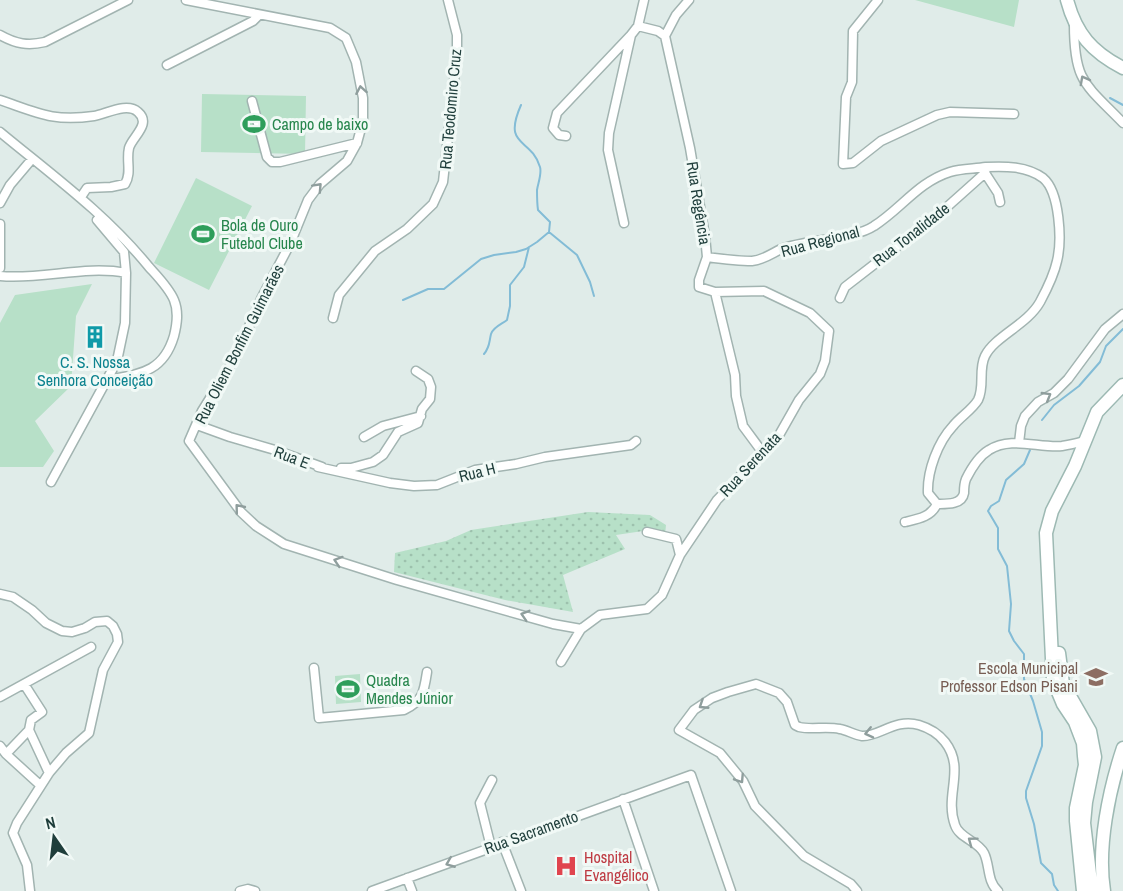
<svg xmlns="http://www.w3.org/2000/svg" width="1123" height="891" font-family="'Archivo Narrow',sans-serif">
<defs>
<pattern id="park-dots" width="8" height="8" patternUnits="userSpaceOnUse" patternTransform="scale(1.5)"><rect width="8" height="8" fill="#b7e0c8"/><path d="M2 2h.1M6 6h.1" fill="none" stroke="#9dc1ad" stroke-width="1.8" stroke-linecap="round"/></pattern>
</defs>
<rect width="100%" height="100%" fill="#e0ece9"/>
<path fill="#b7e0c8" d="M915 0H1019L1014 27Z
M202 94 306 96 305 154 201 152Z
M196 178 252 206 209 290 154 263Z
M92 284 76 316 71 386 35 421 54 451 43 467H0V323L15 295Z
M360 674 361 702 336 704 335 676Z"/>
<path fill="url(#park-dots)" d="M588 512 650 515 666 525 665 535 645 536 643 531 616 535 625 549 563 575 573 612 505 600 394 572 395 553 446 541 471 530Z"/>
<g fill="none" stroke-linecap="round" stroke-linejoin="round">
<path stroke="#83bcd6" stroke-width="2" d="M1110 98 1123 105
M549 232 577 255 590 282 594 296
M403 300 428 289H444L481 259 494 255 516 252 526 249 537 242 549 232 550 222 538 210C537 203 537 197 537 190 538 183 542 174 540 167 531 137 502 148 521 105
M484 354C490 347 489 342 491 334 493 327 502 324 507 320L510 306V285L524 267 529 247
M1042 420 1054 405 1079 386 1100 362 1106 346 1123 329
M1030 450 1024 464 1006 480 999 501 991 506 988 511 998 528V549L1007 566 1011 604 1009 631 1014 641 1024 654V679L1033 701 1042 732V746L1026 791V798L1034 824 1041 863 1052 874 1054 885 1058 891"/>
<g stroke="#a2b4b1" stroke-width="11">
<path id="street" d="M186 0 330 28 346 38 356 62 363 98V121L357 143 347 161 320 184 308 200 290 244 262 297 235 358 202 411 189 441 241 512 256 526 284 544 397 580 553 624 581 629
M878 0 853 31 852 82 846 97 843 164 853 163 881 141 937 115 950 112 1014 114
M1074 24C1074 82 1085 84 1123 123
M638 26 658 31 665 36 690 148 705 236 707 257 699 280V287L715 292 764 291 810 313 829 331 825 361 820 374 799 400 778 437 717 500 680 555
M0 35C16 44 28 46 45 42L128 0
M665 36 676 15 689 0
M167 65 253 21 259 15
M0 100C38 113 53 122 94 116 106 114 127 102 138 112 152 124 132 137 129 148 126 161 132 173 125 184L111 187 87 188 81 197
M252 101 267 157 272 162H280L357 143
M0 132C52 175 106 214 149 267 158 277 169 288 174 300 179 312 177 324 174 336 163 373 139 374 107 380
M566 136 559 135 553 128 557 113 630 36
M986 168 985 173 998 193 1000 202
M0 203 10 185 32 159
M624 223 608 150 609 133 631 35 638 26 644 0
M0 224V268
M707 257C722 259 737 261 752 261 763 260 771 254 781 249 806 239 853 240 874 226 901 209 918 182 950 172 962 168 974 169 986 167 1005 166 1027 166 1043 178 1060 192 1062 241 1057 261 1054 275 1047 289 1040 302 1027 325 995 336 985 356 978 370 985 386 978 400 972 410 960 417 953 426 938 442 927 471 928 493L937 504C946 504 962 505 964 493 964 488 964 484 966 479 971 469 979 456 989 450 1011 436 1038 448 1062 446 1069 445 1077 443 1084 441
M0 276C42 280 85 265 126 273
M715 292 735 375 736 396 743 426 763 453
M840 298 845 287 938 215 985 173
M333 318 339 295 375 251 407 229 433 204 443 182 457 54V35L448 0
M197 425 230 437 275 450 322 467
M364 437 383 426 421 416
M1019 443 1021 426 1025 416 1038 402 1054 393 1068 379 1105 329 1123 314
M318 467 390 483 414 486 437 485 475 470 516 464 545 457 631 445 636 441
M341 468H351L373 462 383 455 398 432 418 423 422 409 430 399 431 387 428 379 416 371
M51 482 117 361 125 323 126 273 124 252 97 220
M905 522C918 519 931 517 937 504
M0 594 13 597 32 610 46 623 62 631 72 632 85 628 95 622 107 621 113 626 117 634 118 642 103 670 89 733 66 753 49 773 17 823 13 833 27 865 30 891
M561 662 581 629 600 615 647 609 662 595 680 555 676 539 647 532
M314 668 319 718 404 710C423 701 424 692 427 672
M0 697 91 647
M29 730 49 773
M0 746 6 754 40 785
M6 754 29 730 31 720 42 712 24 684
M623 799 654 891
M502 842 521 891
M491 847 480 803 492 780
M407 878 412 891
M240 891 248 889 255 891
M372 891 691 775 731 891
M857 891 851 884 804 856 755 806 743 781 720 753 679 730 694 710 712 698 728 692 756 684 779 693 787 702 795 725 799 727C812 730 826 726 840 729 847 730 854 735 862 736 879 737 895 718 919 725 929 728 938 733 945 742 966 769 944 795 955 825 959 838 978 841 984 853 990 865 987 882 998 891"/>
</g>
<g stroke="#9db9b3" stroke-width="15">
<path id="secondary" d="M1067 0C1076 34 1092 52 1123 68
M1059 653 1063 684 1090 731 1095 757 1086 802 1084 823 1092 891
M1083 891 1076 821V808L1085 765 1084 756 1083 743 1075 722 1063 704 1053 680 1046 533 1052 511 1075 466 1097 412 1123 385
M1104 891C1097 847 1109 790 1123 748"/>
</g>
<use href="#street" stroke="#fff" stroke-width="8"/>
<use href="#secondary" stroke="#fff" stroke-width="12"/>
</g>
<defs><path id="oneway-chevron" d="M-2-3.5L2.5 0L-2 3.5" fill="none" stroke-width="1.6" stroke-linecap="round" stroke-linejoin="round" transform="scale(1.5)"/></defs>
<g stroke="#8f9e9d">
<use href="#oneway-chevron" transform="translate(1084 80) rotate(-118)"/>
<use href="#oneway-chevron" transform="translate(361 90) rotate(-100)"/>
<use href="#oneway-chevron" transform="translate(318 187) rotate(-47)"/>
<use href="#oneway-chevron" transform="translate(1047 396) rotate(-31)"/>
<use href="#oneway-chevron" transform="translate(239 508) rotate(-129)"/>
<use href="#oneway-chevron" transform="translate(338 561) rotate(-162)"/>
<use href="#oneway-chevron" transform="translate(525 615) rotate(-163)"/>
<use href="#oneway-chevron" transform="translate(703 705) rotate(147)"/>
<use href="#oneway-chevron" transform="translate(869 733) rotate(167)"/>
<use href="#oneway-chevron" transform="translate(740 779) rotate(57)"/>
<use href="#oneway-chevron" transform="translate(972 841) rotate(-143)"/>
<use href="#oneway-chevron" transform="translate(450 863) rotate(158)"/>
</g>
<defs>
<g id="stadium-bare" transform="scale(1.8)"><path d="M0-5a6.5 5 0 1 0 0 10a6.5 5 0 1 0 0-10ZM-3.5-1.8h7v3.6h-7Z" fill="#2e9e5b" stroke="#f1f9f6" stroke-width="2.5" paint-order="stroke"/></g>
<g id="building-bare" transform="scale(1.8)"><path d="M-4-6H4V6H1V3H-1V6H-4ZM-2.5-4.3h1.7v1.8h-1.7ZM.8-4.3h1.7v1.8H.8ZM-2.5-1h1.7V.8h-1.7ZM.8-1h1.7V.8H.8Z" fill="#0f9aa8" stroke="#f1f9f6" stroke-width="2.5" paint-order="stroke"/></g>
<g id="school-bare" transform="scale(1.8)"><path d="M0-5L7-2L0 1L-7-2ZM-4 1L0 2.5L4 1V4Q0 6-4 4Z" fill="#8d6e63" stroke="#f1f9f6" stroke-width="2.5" paint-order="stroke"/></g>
<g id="hospital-bare" transform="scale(1.8)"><path d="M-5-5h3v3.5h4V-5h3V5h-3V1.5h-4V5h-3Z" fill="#e0444e" stroke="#f1f9f6" stroke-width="2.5" paint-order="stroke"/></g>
</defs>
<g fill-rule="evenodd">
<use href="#stadium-bare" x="254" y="124"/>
<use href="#stadium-bare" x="203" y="234"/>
<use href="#building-bare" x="95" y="337"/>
<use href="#school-bare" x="1096" y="677"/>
<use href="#stadium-bare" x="348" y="689"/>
<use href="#hospital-bare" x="566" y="866"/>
</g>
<g text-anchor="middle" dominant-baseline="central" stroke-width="6" stroke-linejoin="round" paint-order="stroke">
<g font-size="16" fill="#1f3e3b" stroke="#f1f9f6">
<text transform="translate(450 109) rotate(-85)">Rua Teodomiro Cruz</text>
<text transform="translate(699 203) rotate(81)">Rua Regência</text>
<text transform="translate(911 234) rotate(-38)">Rua Tonalidade</text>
<text transform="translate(820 241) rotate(-15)">Rua Regional</text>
<text transform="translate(239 344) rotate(-63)">Rua Oliem Bonfim Guimarães</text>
<text transform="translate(292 457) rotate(21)">Rua E</text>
<text transform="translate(750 464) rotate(-47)">Rua Serenata</text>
<text transform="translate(477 472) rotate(-14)">Rua H</text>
<text transform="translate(531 832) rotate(-20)">Rua Sacramento</text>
</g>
<g font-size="16" fill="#27864d" stroke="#f1f9f6" text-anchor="start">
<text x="272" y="124">Campo de baixo</text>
<text x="221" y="225">Bola de Ouro<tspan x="221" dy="18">Futebol Clube</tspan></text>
<text x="366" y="680">Quadra<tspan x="366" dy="18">Mendes Júnior</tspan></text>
</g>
<g font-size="16" fill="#0d838f" stroke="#f1f9f6">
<text x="95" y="362">C. S. Nossa<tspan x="95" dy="18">Senhora Conceição</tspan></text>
</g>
<g font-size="16" fill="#785e54" stroke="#f1f9f6" text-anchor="end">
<text x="1078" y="668">Escola Municipal<tspan x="1078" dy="18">Professor Edson Pisani</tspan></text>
</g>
<g font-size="16" fill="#be3a42" stroke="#f1f9f6" text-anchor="start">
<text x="584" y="857">Hospital<tspan x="584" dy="18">Evangélico</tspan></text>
</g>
</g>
<g transform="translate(54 837) rotate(346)" stroke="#f1f9f6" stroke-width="4.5" paint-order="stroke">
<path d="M0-4.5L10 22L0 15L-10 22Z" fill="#1f3e3b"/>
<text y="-9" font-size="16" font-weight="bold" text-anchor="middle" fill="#1f3e3b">N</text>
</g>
</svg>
